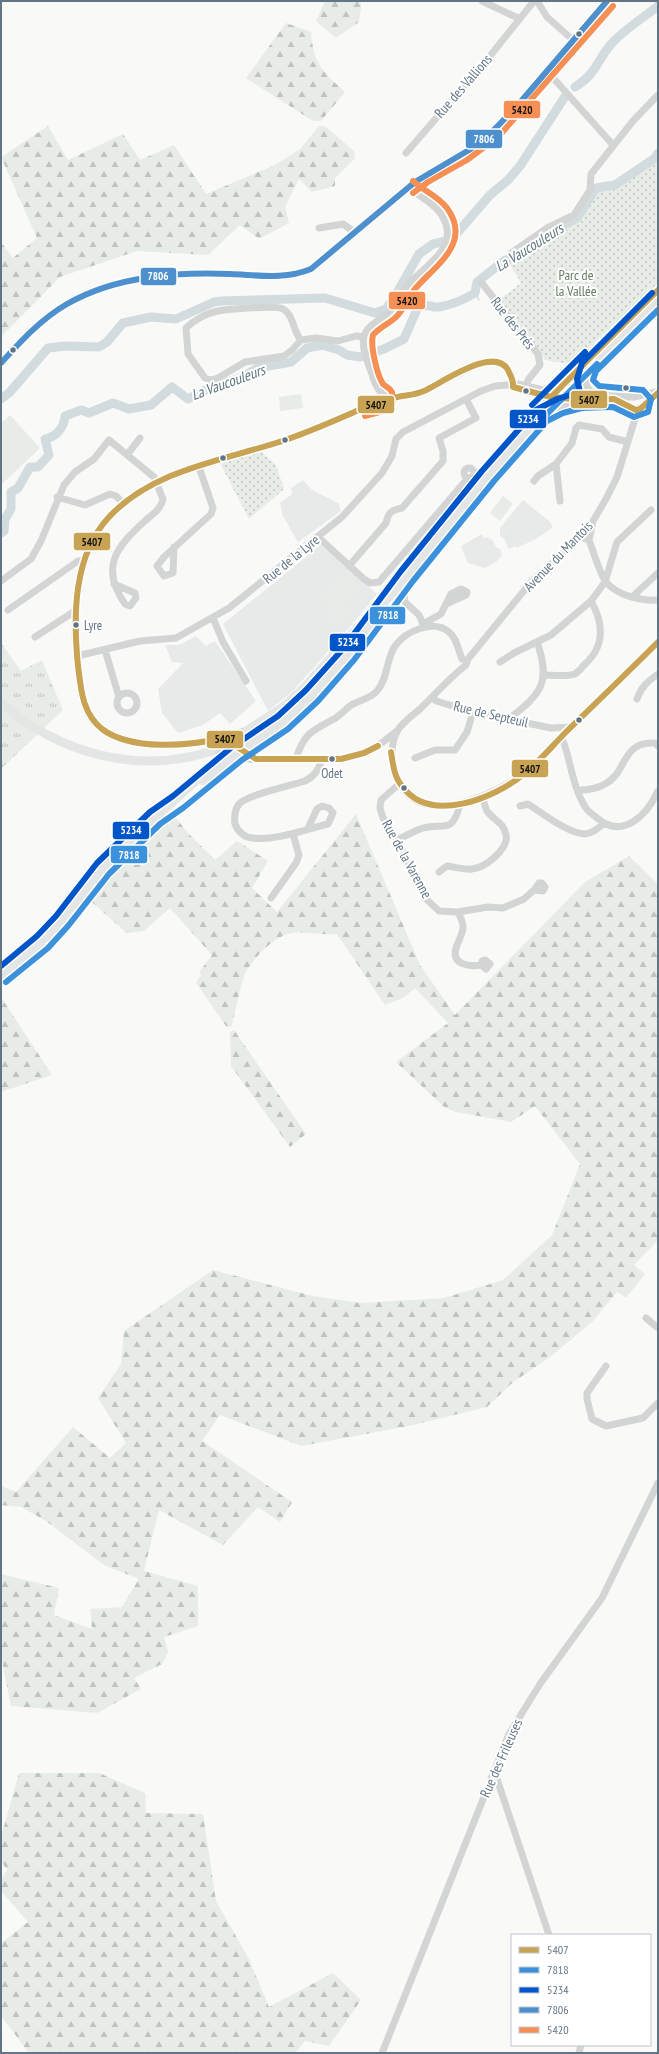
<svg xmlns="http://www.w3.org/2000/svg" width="659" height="2054" font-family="'PT Sans Narrow',sans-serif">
<defs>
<pattern id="grass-tufts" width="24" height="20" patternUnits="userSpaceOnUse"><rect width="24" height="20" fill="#e8ece6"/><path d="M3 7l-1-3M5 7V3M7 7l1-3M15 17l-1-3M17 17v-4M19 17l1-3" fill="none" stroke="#bfc4c0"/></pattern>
<pattern id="forest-firs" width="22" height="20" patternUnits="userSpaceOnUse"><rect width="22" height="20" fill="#e8ece6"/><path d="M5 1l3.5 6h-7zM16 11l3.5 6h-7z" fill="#bfc4c0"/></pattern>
<pattern id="park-dots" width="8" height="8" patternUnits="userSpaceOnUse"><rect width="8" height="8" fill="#e8ece6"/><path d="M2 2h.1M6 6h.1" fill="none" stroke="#bfc4c0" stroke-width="1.8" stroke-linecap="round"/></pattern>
</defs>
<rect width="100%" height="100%" fill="#f9f9f8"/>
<path fill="#e8eaea" d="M303 480 311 489 339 504 341 511 298 542 283 516 280 503 292 494 291 488Z
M523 500 549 521 553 527 538 538 517 548 515 546 509 549 504 539 500 536V528Z
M482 534 484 538 488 537 490 540 492 539 496 547 500 549 502 555 496 562 485 568 468 563 461 546Z
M322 544 377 594 349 628 292 692 268 711 223 624Z
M196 636 206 646 215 641 256 701 230 724 220 713 203 725 178 733 162 713 158 689 183 663 172 662 165 645H179Z"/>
<path fill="url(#grass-tufts)" d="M1 643 21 671 42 660 63 710 1 769Z"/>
<path fill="url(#forest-firs)" d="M325 1H360L361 7 359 22 336 38 316 21Z
M286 23 311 32C313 63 323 72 345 92L321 121H313L246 78Z
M48 126 68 160 123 134 140 160 174 145 206 194 275 165 300 149 319 126H325L354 151 355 158 335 178V186L312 192 299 179 285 207 289 223 259 239 240 225 208 255 137 251 60 277 1 337V242L13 258 37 238 1 157Z
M173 814 187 832 215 860 237 841 268 861 252 888 277 912 356 814 420 965 455 1015 585 882 629 856 658 884V1240L634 1265 645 1274 626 1298 617 1292 593 1321 550 1357 512 1383 487 1407 409 1426 301 1446 220 1415 202 1441 292 1502 280 1522 258 1507 223 1545 159 1510 144 1571 198 1586V1626L164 1637 168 1652 162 1664 134 1678 141 1689 97 1713 11 1706 1 1656V1574L59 1588 54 1615 92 1629 90 1609 122 1607 139 1579 104 1565 46 1521 21 1507 1 1505V1486L16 1492 73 1427 110 1458 126 1443 98 1398 121 1364 124 1331 213 1270 313 1296 360 1303 444 1298 503 1280 552 1235 580 1164 535 1106 511 1122 456 1112 444 1107 396 1062 448 1023 415 988 403 998 385 1005 337 934C322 936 302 930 288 934 273 938 255 957 247 970 241 980 235 1015 231 1027L226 1026 196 983 201 975 200 971 212 955 170 908 144 931 127 933 87 898 125 854Z
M1 997 52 1075 1 1092Z
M234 1030 306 1134 290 1147 231 1066 230 1032Z
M19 1773H99L145 1793 146 1813 203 1814 216 1901 249 1959 269 2007 333 1973 361 2000 329 2046 305 2041 295 2053H29L1 2016V1943L28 1922 1 1891V1880L7 1870 1 1861V1837Z"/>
<path fill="url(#park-dots)" d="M658 148V283L599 338 575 365 545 360 499 300 521 283 509 263 514 256 581 215 600 190 618 186 647 164Z
M259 450 276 465 284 489 249 519 220 463Z"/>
<path fill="#e8ece6" d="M301 394 303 408 280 411 279 397Z
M10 415 40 448 1 485V423Z
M503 496 513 504 500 521 490 513Z
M349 575 359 588 332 609 321 596Z
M345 604 352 613 336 625 329 616Z"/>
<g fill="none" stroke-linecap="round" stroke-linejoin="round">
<path stroke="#d2dbde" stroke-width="1.5" d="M475 293 479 300"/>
<path stroke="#d2dbde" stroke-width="9" d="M575 87C599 72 597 58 614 41 627 28 644 17 658 6
M520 251 550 232 577 218 596 188 615 185 655 158 658 153
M1 399 10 392 48 348 66 346 99 347 107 342 123 323 151 317 176 319 214 302 221 301 325 298 375 313 386 309 394 298 419 254 433 244 451 240 490 195 508 180 520 166 566 95
M1 533 4 531 5 519 11 509V492L18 488 30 467H38L49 455 45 439C56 437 64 428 65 416L81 410 89 413 113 403 129 409 151 405 172 387 188 399 209 388 243 377 257 368 291 362 307 348 322 345 339 350 347 355 360 357 384 349 404 339 418 307C431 303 431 308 439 307 451 305 465 299 475 293L477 282 505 260"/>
<path stroke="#d3d8db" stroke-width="9" stroke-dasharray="9 4.5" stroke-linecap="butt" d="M212 751 238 741 260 729"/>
<path stroke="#d3d4d4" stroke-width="7" d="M482 1 520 19
M537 1 547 17 573 40
M547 71 613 145
M406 153 490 56 534 1
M319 228 343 224 356 233
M508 261 511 253 547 228 574 215 590 190 591 174 633 121 658 95
M481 282 538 354 540 365 528 380 525 391
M301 340C293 332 294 315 283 309 277 305 228 309 218 311 207 313 194 320 186 328L188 354 205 378 211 380 218 378 245 362 284 356 292 350 301 340 316 338 338 341 356 336 363 337
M1 363C15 348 30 331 46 319 99 276 165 273 230 274 256 275 286 282 311 269 318 265 325 258 331 253 357 233 380 211 405 190 431 168 463 157 489 135 509 117 526 95 544 74 565 50 586 25 607 1
M588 370C585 381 584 388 595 394
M511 386C531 395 553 398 575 400 601 401 610 393 634 409L642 407
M658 393 643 405 635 419 617 477 606 499 593 521 576 541 532 581 468 659 466 665C449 678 435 695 420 709 413 715 402 723 398 730 390 743 391 761 396 775 417 832 490 796 524 774L658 642
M540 396 544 405
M373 399 375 404 380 405 391 399 422 392 482 362C487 361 492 360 498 362 506 364 516 378 513 387
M391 399C380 396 375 385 372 374 368 363 361 348 364 336 367 325 382 319 390 311 397 304 401 294 407 286 424 265 463 248 441 214 433 202 418 196 408 187
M377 405 368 406C334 421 300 437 264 447 211 462 149 475 109 517 79 549 70 614 77 656 80 676 79 703 92 720 115 750 190 748 223 738L256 759H341L364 753 378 746 398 730
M551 410 573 401
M127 455 140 438
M556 464 560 501
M464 473a5 5 0 1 1 10 0a5 5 0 1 1-10 0Z
M534 481 538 476 556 464 572 443 576 428 579 425 602 429 609 437 628 442
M57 497 85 505 110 494 116 496 124 504
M318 537 364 579 370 583 379 582 468 478
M580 537 589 540C593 550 600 575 606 582 618 596 641 601 658 600
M589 540 593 521
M174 547 173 573 164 576 157 566 164 557 211 514 213 508 199 467
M349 566 386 523C388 513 391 510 402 508L443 461V451L439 438 476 418 466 399
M407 578 404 601 419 615 423 624
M1 581 31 559 41 541 64 485 75 472 94 459 109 440 154 477 163 499C161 509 153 514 146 520 117 546 99 567 125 604L130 606 136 598 135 593 114 584
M632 597 658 573
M8 610 78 561 86 560
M213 618 223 642 246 681
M424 627 423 624 441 614 451 594 461 589 467 592 466 595 446 604
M35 637 75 611
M105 650 119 697
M77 656 140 641 176 638 229 608 342 517 382 473 392 456 396 439 403 432 481 391 495 386 518 384 556 393 634 397 656 392
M500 662 514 653 551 635 591 601 605 582 617 542 651 510
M544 675C553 675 567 677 575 674 578 672 582 668 584 665 605 647 604 624 591 601
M117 703a10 10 0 1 1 20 0a10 10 0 1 1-20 0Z
M433 697 436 701 473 712 551 728 573 727
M637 699C641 687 648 681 658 674
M510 718C542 693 551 682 537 642
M223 738 247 730
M562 738C571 760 572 787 586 808 588 812 594 815 597 818 623 840 647 815 658 791
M211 742C227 744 240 762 254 759
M415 758 435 750H455L467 732 473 712
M296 759C304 733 312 731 334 719 341 715 346 708 353 704 361 700 371 698 377 691 388 679 386 659 395 646 406 631 433 619 449 632 457 638 458 650 462 659
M399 784 381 800 380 808 383 818 397 840 425 898 439 911 458 912 488 907 503 908 524 899 534 890 543 891 545 887 542 883H539L534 890
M578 790C587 790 597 789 605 784 628 772 621 741 655 743L658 746
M520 806 528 804C542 813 569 834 585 834 593 833 598 829 604 823
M308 828 317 809 322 806 329 808 333 813 328 824C306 829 275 841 253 838 245 838 238 832 235 824 234 818 235 809 239 804 246 795 293 785 305 781 315 776 319 769 322 759
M397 840C405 836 413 832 420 829 442 821 452 837 460 804
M439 872 447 866C455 867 464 870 472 869 485 868 509 849 506 835 504 822 493 820 487 811 485 807 484 801 482 796
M271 898 296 863 299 855 293 834
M458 912C460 916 463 922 463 927 463 934 458 941 456 948 451 965 470 967 481 965L486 969 490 964 485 960 482 961 481 965
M646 1318 658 1328
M606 1366 587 1393V1399L592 1419 606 1426 643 1418 658 1403
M494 1770 549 1935
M382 2053 509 1734 540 1684 602 1598 658 1483
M579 2053 581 2045"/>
<path stroke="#e4e5e5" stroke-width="9" d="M647 302 658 290
M393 585 463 496
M1 703C60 754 137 775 212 751
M204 781 237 754 283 722 312 696 348 655 376 617
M1 976 23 959 52 931 103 869 132 839 211 767 248 730 283 707 304 688 359 626 371 617 403 581 519 440 658 299"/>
<g stroke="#fff" stroke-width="9">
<path id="bus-1" d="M513 387 551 397 584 400 614 399 636 410 640 409 658 393
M551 397 658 290
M378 746 364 753 341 759H256L223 738C189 746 131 751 102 729 82 713 81 689 78 666 73 616 73 556 109 517 152 471 219 461 276 443 308 433 338 419 368 406 379 405 382 403 391 399 401 395 413 396 424 391 442 383 494 345 508 370 511 377 514 380 513 387
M391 752C393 764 394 777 402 786 430 825 495 798 524 774 540 761 553 745 567 731 598 701 628 672 658 642"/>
</g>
<g stroke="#fff" stroke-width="9">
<path id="bus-2" d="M544 417 597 364
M6 982 48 948 68 926 109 874 160 824 183 808 242 760 288 729 318 701 354 660 413 581 494 481 547 421 563 413 582 408 613 407 634 417 648 412 651 399 643 390 599 386 593 380 596 371 658 310"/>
</g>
<g stroke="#fff" stroke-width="9">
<path id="bus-3" d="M532 405 585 352
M1 966 37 936 56 916 97 863 150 812 173 796 232 747 278 716 306 690 342 650 401 571 482 471 536 410 557 399 580 392 577 379 582 363 652 293"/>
</g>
<g stroke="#fff" stroke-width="9">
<path id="bus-4" d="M1 363C21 341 41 319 67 304 116 276 175 272 230 274 258 275 284 280 311 269L415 182 469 150 489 135 517 106 607 1"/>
</g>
<g stroke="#fff" stroke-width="9">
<path id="bus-5" d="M413 193 428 182 467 160 499 136 613 6
M365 416 387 410 393 403 392 392C390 388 386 387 383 384 377 375 370 345 373 335 379 328 388 324 395 318 404 310 407 299 414 290 434 266 473 244 447 208 438 196 424 191 413 181"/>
</g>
<use href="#bus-1" stroke="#c7a353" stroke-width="6"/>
<use href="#bus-2" stroke="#3c91dc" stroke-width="6"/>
<use href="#bus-3" stroke="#0055c8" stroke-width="6"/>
<use href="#bus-4" stroke="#4d90cd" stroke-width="6"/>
<use href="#bus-5" stroke="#f58f53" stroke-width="6"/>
</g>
<g fill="#627585" stroke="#fff" stroke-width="1.5">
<circle cx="579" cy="34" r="3.5"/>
<circle cx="13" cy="350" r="3.5"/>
<circle cx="626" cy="388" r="3.5"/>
<circle cx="526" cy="391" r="3.5"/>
<circle cx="285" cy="440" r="3.5"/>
<circle cx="223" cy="458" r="3.5"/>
<circle cx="76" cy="625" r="3.5"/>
<circle cx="579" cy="720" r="3.5"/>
<circle cx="332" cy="759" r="3.5"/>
<circle cx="404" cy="788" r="3.5"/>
</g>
<g text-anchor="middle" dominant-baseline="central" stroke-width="4" stroke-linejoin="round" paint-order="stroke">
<g font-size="13" fill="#627585" stroke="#fff" text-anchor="start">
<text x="84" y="625">Lyre</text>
<text x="332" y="773" text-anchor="middle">Odet</text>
</g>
<g font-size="14" fill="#627585" stroke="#fff">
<text transform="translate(463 86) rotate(-49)">Rue des Vallions</text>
<text transform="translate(513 323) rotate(52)">Rue des Prés</text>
<text transform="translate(558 556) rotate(-46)">Avenue du Mantois</text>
<text transform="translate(291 559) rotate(-39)">Rue de la Lyre</text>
<text transform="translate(491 714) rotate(13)">Rue de Septeuil</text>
<text transform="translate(407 859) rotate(61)">Rue de la Varenne</text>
<text transform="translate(501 1758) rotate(-66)">Rue des Frileuses</text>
</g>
<g font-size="14" fill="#667b61" stroke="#fff">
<text x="576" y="275">Parc de<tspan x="576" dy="16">la Vallée</tspan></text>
</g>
<g font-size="15" font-style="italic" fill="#5d757e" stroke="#fff">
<text transform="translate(529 247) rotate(-32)">La Vaucouleurs</text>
<text transform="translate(228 382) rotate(-20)">La Vaucouleurs</text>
</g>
</g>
<g stroke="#fff" stroke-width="1.5">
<rect x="503" y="100" width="38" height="19" rx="4" fill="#f58f53"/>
<rect x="465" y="129" width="38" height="20" rx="4" fill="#4d90cd"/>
<rect x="140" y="267" width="37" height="19" rx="4" fill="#4d90cd"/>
<rect x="388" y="291" width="38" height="19" rx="4" fill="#f58f53"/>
<rect x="570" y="390" width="38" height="19" rx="4" fill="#c7a353"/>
<rect x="357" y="395" width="38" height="19" rx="4" fill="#c7a353"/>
<rect x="509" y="409" width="38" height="20" rx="4" fill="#0055c8"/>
<rect x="73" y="532" width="38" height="19" rx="4" fill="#c7a353"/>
<rect x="369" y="606" width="37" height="19" rx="4" fill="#3c91dc"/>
<rect x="329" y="633" width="37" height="19" rx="4" fill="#0055c8"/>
<rect x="206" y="730" width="38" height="19" rx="4" fill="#c7a353"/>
<rect x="511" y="759" width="38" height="19" rx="4" fill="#c7a353"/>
<rect x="112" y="821" width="38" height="19" rx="4" fill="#0055c8"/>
<rect x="110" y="845" width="38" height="19" rx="4" fill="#3c91dc"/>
</g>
<g font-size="11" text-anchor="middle" font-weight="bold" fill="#fff">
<text x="484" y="143">7806</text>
<text x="158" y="280">7806</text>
<text x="528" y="423">5234</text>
<text x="388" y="619">7818</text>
<text x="348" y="646">5234</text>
<text x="131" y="834">5234</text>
<text x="129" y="859">7818</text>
</g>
<g font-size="11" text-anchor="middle" font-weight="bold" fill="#111">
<text x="522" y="114">5420</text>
<text x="407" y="305">5420</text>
<text x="589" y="404">5407</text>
<text x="376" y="409">5407</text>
<text x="92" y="546">5407</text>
<text x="225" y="743">5407</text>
<text x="530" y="773">5407</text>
</g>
<rect width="659" height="2054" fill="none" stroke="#627585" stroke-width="4"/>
<rect x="511" y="1934" width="140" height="112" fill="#ffffff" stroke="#c0c8ce"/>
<rect x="519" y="1947" width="20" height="6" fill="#c7a353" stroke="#c0c8ce"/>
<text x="547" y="1954" font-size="12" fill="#627585">5407</text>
<rect x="519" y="1967" width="20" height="6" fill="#3c91dc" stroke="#c0c8ce"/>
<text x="547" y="1974" font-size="12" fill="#627585">7818</text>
<rect x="519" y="1987" width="20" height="6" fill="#0055c8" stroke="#c0c8ce"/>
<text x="547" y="1994" font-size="12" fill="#627585">5234</text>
<rect x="519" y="2007" width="20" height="6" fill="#4d90cd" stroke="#c0c8ce"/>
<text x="547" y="2014" font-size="12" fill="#627585">7806</text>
<rect x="519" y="2027" width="20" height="6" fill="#f58f53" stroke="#c0c8ce"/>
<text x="547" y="2034" font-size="12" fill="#627585">5420</text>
</svg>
